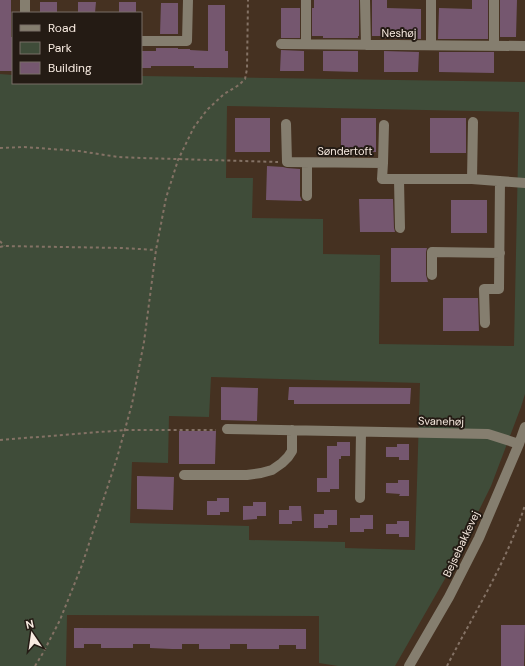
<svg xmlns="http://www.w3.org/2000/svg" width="525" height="666" font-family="'DM Sans',sans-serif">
<rect width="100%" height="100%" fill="#453121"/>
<path fill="#3f4c39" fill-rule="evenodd" d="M0 74 13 75V83H141V76L525 82V394L521 407 491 486 446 577 395 666H338L319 663V616L67 615 66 666H0ZM227 106 519 112 514 346 379 344 380 255 323 254V219L252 218 253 178H226ZM211 377 420 383 415 550 345 548V542L249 540V526L130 523 132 462 168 463 169 416 209 417Z"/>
<path fill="#75576f" d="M0 0H11V37H13V71H0Z
M314 0H359V36H358V38H323V36H312V8H314Z
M372 0H387V8L421 9V39L384 38V36H372Z
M472 0H488V39H438L439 8 472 9Z
M500 0H517L516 37H500Z
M40 2H57V13H40Z
M78 2H96L95 13H78Z
M119 2H136V13H119Z
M161 3H178V34H160Z
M208 5H225V51H228V68H194V66H151V68H141V51H156V48H178V49H190V50L208 51Z
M281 8H300V38H281Z
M281 50 304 51V71H280Z
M323 51H358V72L323 71Z
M384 51 419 52 418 72H384Z
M439 52H494V73L439 72Z
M235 118H270V152H235Z
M341 118H376V152L341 153Z
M430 118H466V153H430Z
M267 166 283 167 287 168 300 169V196L302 201 266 200Z
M359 199H393L394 228 395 232H360Z
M451 200H487V233H451Z
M391 248H427L426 252V275L428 282H391Z
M443 298H478L479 331H443Z
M221 387 258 388 257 421 221 420Z
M289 387 411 388 410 404H294V400H288Z
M179 431H216L215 464H179Z
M337 442H350V456H341V459H339V489H330V492H317V478H327V446H337Z
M397 444H409V460H399V457H386V447H397Z
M137 476 174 477 173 510 137 509Z
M398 480H409V496H399L400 494 386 493V483H398Z
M217 498H229V512H220V515H207V501H217Z
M253 502H266V516H257V519L243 520V506H253Z
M289 506H301L302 521H292V524H279V510H289Z
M324 510H337V525H328V528H314V514H324Z
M360 515H373V529H364V532H350V518H360Z
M397 521H409V537H399V534H386V524H397Z
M501 625H525L524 666H501Z
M74 628 306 629V649H296V645H279V649H247V644H230V649H199V644H182V649H172L150 648V644H133V648H101V644H84V648H74Z"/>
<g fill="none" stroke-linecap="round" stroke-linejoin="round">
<path stroke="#847265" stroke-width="2" stroke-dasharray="3 3" stroke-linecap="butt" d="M0 148 24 147 79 151 118 157 142 158 278 162
M0 241 4 246
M0 247 4 246 122 248 156 250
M0 440 125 430H216
M35 666 43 653 60 620 82 565 117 458 132 404 144 342 156 250 166 198 178 160 194 127 207 110 224 94 239 85 245 79 247 69 248 0
M447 666C474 613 507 562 525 505"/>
<path stroke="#857e6f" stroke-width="10" d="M365 0 366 45
M494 0V46
M25 13V0
M141 41H187L188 0
M281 44 525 46
M306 44V0
M431 45V0
M286 124 287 162 383 163 382 179H472L525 183
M383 163 384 125
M472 179 473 122
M399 180 400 228
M307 196V163
M432 275V252L500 253
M485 323 484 289H499L500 181
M227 429 488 434 519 444
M184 475H247L261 473 272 470 282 463 288 457 292 451V430
M360 498 361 432
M409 666 449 597 479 538 519 444 525 427"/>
</g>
<g text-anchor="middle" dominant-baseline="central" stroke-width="4" stroke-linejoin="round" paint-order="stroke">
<g font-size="11" fill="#f8ebe1" stroke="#241b14">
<text x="399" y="33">Neshøj</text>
<text x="345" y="151">Søndertoft</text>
<text transform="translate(441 421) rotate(1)">Svanehøj</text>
<text transform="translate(461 544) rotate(-65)">Bejsebakkevej</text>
</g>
</g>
<rect x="12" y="12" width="130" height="72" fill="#241b14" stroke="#796e66"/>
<rect x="20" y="25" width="20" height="6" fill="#857e6f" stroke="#796e66"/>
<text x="48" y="32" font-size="12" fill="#f8ebe1">Road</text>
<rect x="20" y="42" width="20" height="12" fill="#3f4c39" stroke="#796e66"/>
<text x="48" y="52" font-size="12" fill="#f8ebe1">Park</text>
<rect x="20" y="62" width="20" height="12" fill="#75576f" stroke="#796e66"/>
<text x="48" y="72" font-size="12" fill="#f8ebe1">Building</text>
<g transform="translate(32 634) rotate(347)" stroke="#241b14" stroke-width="3" paint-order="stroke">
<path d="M0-3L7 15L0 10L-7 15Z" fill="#f8ebe1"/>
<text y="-6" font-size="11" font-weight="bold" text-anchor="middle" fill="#f8ebe1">N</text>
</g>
</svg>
